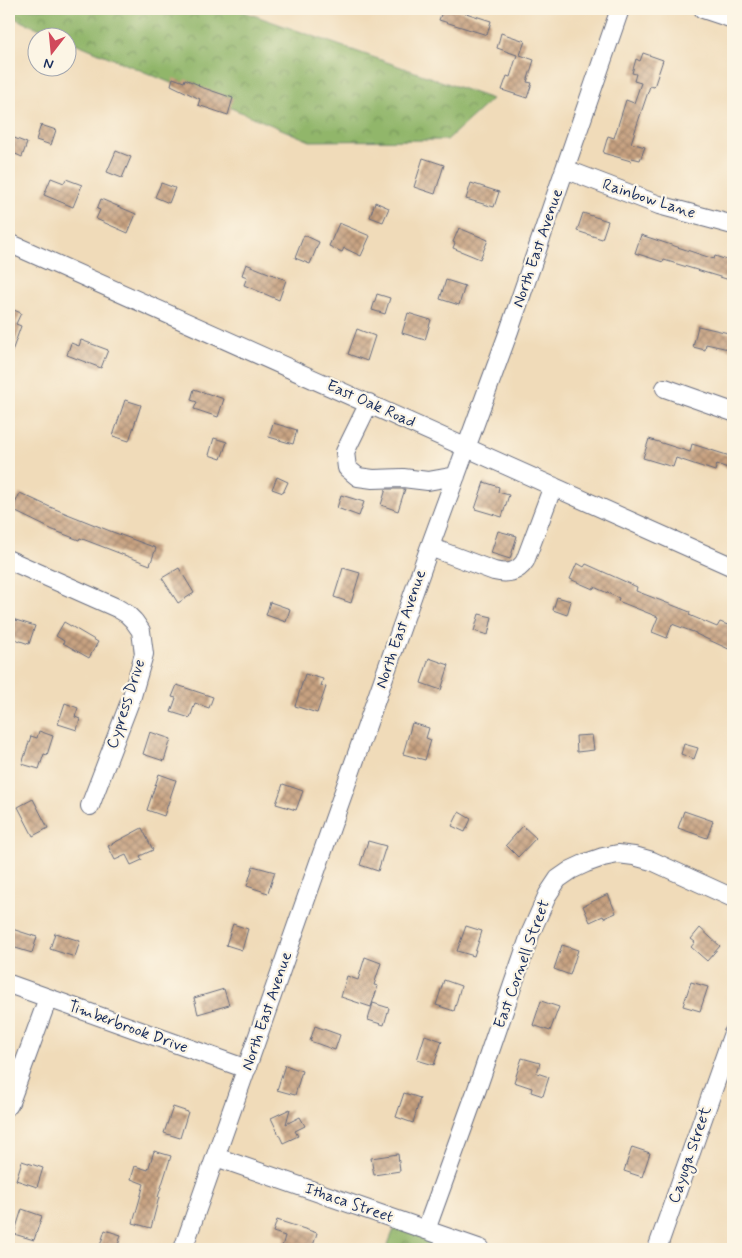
<svg xmlns="http://www.w3.org/2000/svg" width="742" height="1258" font-family="Mynerve,sans-serif">
<defs>
<pattern id="forest-crowns" width="20" height="18" patternUnits="userSpaceOnUse" patternTransform="scale(1.25)"><rect width="20" height="18" fill="#91b66b"/><path d="M2 6a3 3 0 1 1 6 0M12 15a3 3 0 1 1 6 0" fill="none" stroke="#76945b"/></pattern>
<pattern id="building-cross-hatch" width="8" height="8" patternUnits="userSpaceOnUse" patternTransform="scale(1.25)"><rect width="8" height="8" fill="#c7a180"/><path d="M0 0l8 8M0 8l8-8" fill="none" stroke="#a1846c"/></pattern>
</defs>
<rect width="100%" height="100%" fill="#fcf5e5"/>
<filter id="ink" filterUnits="userSpaceOnUse"><feTurbulence type="fractalNoise" baseFrequency=".02" numOctaves="2"/><feDisplacementMap in="SourceGraphic" scale="10" xChannelSelector="R" yChannelSelector="G"/><feConvolveMatrix kernelMatrix="1 2 1 2 8 2 1 2 1" color-interpolation-filters="sRGB"/></filter>
<filter id="wash" filterUnits="userSpaceOnUse"><feTurbulence type="fractalNoise" baseFrequency=".0096" numOctaves="4" result="noise"/><feDisplacementMap in="SourceGraphic" scale="20" xChannelSelector="R" yChannelSelector="G"/><feGaussianBlur stdDeviation="1.12" result="paint"/><feColorMatrix in="noise" values="0 0 0 0 0 0 0 0 0 0 0 0 0 0 0 0 0 1.4 0 .05"/><feComposite in="paint" operator="in"/></filter>
<g filter="url(#wash)">
<rect width="100%" height="100%" fill="#f0dbb9"/>
<path fill="url(#forest-crowns)" stroke="#567264" d="M9 9H236L492 99 447 140 310 141 68 40V38L60 37 9 16Z
M397 1222 476 1249H386Z"/>
<g id="blocks">
<path fill="url(#building-cross-hatch)" d="M443 9H453L491 21 487 35 439 20Z
M501 33 525 41 520 55 534 60 527 82 532 83 527 98 502 90 507 76 510 77 517 55 497 48Z
M643 53 663 60 654 87 650 86 631 143 645 147 640 160 632 158 631 161 603 153 608 136 614 138 626 100 634 103 641 83 634 81 636 74 632 73 636 59 640 61Z
M173 78 184 82 185 79 199 85 198 86 233 98 228 115 198 105 200 99 171 85Z
M41 125 56 130 51 145 36 140Z
M9 136 27 143 22 157 9 151Z
M116 151 131 157 122 178 107 172Z
M423 158 444 165 435 194 414 187Z
M51 178 64 183 66 179 82 185 73 207 44 195Z
M161 183 175 188 169 203 155 197Z
M471 183 499 192 494 207 466 199Z
M101 199 136 214 128 233 96 219 100 210 97 209Z
M375 202 389 208 383 222 370 217Z
M583 213 608 221 602 239 577 231Z
M339 223 370 236 361 256 344 248 342 252 329 246Z
M459 228 488 240 480 259 453 248 455 243 453 242Z
M304 235 319 242 310 264 295 258Z
M641 235 714 259 715 256 733 262V281L664 260 663 262 635 253Z
M246 264 286 280 279 300 244 285 247 277 242 275Z
M446 280 465 286 459 305 440 299Z
M377 294 390 298 385 314 372 310Z
M9 308 21 313 16 324 21 326 10 357 9 356Z
M408 313 431 320 425 340 402 333Z
M698 326 733 334V350L706 344 705 350 693 347Z
M357 329 375 336 367 361 348 354Z
M81 340 108 350 101 368 67 355 71 343 79 346Z
M194 389 224 399 218 417 194 409 197 402 191 400Z
M125 400 141 405 129 441 113 436Z
M273 423 297 430 293 444 269 437Z
M214 438 227 442 221 459 209 455Z
M649 439 690 452 692 444 733 457V470L717 464 715 471 676 458 673 467 643 458Z
M277 477 288 482 283 493 272 489Z
M484 482 499 487 498 492 509 495 502 517 475 509Z
M386 489H405L398 511 381 505Z
M20 493 50 507 110 531 156 548 150 565 80 538 79 540 53 530 12 510Z
M341 495 364 502 359 516 337 508Z
M498 531 517 536 510 559 491 553Z
M577 563 584 567 586 564 637 587 636 591 690 612 689 615 717 627 720 622 733 627V651L696 634V633L672 624 667 638 652 632 658 617 618 601 619 598 594 587 593 589 570 579Z
M179 568 194 593 178 603 162 578Z
M343 568 360 573 351 603 334 597Z
M557 597 571 601 567 615 553 610Z
M270 602 290 609 286 622 266 615Z
M479 614 492 617 488 635 474 631Z
M9 618 35 626 29 644 9 637Z
M64 622 98 642 89 658 63 643 64 641 56 636Z
M429 658 449 665 441 690 421 683Z
M305 674 323 679 321 686 326 687 317 713 295 706Z
M177 685 213 697 209 708 195 703 190 718 171 712 176 698 172 697Z
M65 703 78 708 75 717 80 719 77 730 58 724Z
M412 723 429 728 426 738 431 740 425 760 403 754Z
M39 731 53 736 47 755 44 754 39 769 22 764 31 736 37 738Z
M150 732 171 739 164 761 143 754Z
M592 735 594 750 577 752 576 736Z
M684 744 698 748 694 759 681 754Z
M159 774 176 780 164 816 147 810Z
M283 784 303 791 296 810 276 804Z
M33 799 48 828 33 836 18 807Z
M684 811 713 821 707 838 678 828Z
M459 812 471 819 465 832 452 826Z
M523 826 536 838 518 857 506 845Z
M142 828 153 850 140 856 142 860 131 865 126 855 115 860 108 846Z
M368 841 386 846 378 871 360 865Z
M253 866 275 872 268 893 247 886Z
M608 894 616 913 604 918 603 916 590 922 583 906Z
M233 924 248 929 242 950 226 945Z
M466 926 482 931 474 956 457 951Z
M9 928 37 937 32 953 9 946Z
M700 928 720 946 707 961 691 947 695 942 691 939Z
M55 933 80 941 75 957 50 949Z
M562 945 578 950 570 975 554 969Z
M365 957 381 963 374 985 378 986 371 1007 341 997 347 976 358 980Z
M444 980 461 986 454 1011 436 1005Z
M691 982 708 987 700 1011 683 1006Z
M224 989 229 1005 198 1014 194 998Z
M541 1001 559 1007 550 1031 533 1025Z
M373 1003 389 1008 384 1025 368 1020Z
M315 1026 340 1035 335 1050 310 1041Z
M425 1035 442 1041 434 1065 417 1060Z
M522 1058 540 1063 537 1073 549 1077 543 1096 531 1092 532 1088 514 1082Z
M285 1065 302 1071 295 1095 277 1090Z
M404 1093 420 1098 413 1123 396 1117Z
M173 1107 188 1112 180 1138 164 1133Z
M290 1109 286 1124 300 1117 305 1126 295 1131 298 1136 283 1143 271 1118Z
M632 1147 650 1153 642 1177 624 1171Z
M154 1151 171 1156 158 1197H159L151 1228 133 1223 144 1184 131 1179 135 1166 148 1170Z
M398 1154 400 1171 374 1175 371 1158Z
M22 1161 43 1168 37 1187 16 1180Z
M22 1209 42 1216 34 1240 14 1234Z
M277 1220 317 1233 312 1249H289L282 1247 285 1236 273 1232Z
M105 1230 121 1235 117 1249H99Z"/>
</g>
</g>
<g filter="url(#ink)">
<use href="#blocks" fill-opacity="0" stroke="#666b7e" stroke-width="1"/>
<g fill="none" stroke-linecap="round" stroke-linejoin="round">
<g stroke="#666b7e" stroke-width="20">
<path id="minor" d="M703 9 733 19
M565 169 659 205 733 225
M9 243 733 567
M665 388 733 412
M369 403 345 452 347 468 358 477 373 479 403 478 428 481 456 476
M430 547 494 571C507 574 517 573 525 561L553 486
M9 560 117 608 127 614 134 621 141 631 144 654 132 696 90 806
M9 984 247 1069
M9 1105 48 998
M216 1157 481 1249
M426 1230 477 1089 531 932 548 894 558 879 571 870 586 863 603 857 618 854 634 856 652 861 733 898
M183 1249 429 549 509 331 620 9
M657 1249 733 1033"/>
</g>
<use href="#minor" stroke="#fff" stroke-width="18"/>
</g>
</g>
<g text-anchor="middle" dominant-baseline="central" stroke-width="4.5" stroke-linejoin="round" paint-order="stroke">
<g font-size="16" fill="#1b2f5e" stroke="#fcf5e5">
<text transform="translate(649 199) rotate(18)">Rainbow Lane</text>
<text transform="translate(538 248) rotate(-71)">North East Avenue</text>
<text transform="translate(371 404) rotate(24)">East Oak Road</text>
<text transform="translate(401 629) rotate(-71)">North East Avenue</text>
<text transform="translate(126 704) rotate(-72)">Cypress Drive</text>
<text transform="translate(522 964) rotate(-70)">East Cornell Street</text>
<text transform="translate(267 1011) rotate(-71)">North East Avenue</text>
<text transform="translate(128 1027) rotate(20)">Timberbrook Drive</text>
<text transform="translate(690 1155) rotate(-71)">Cayuga Street</text>
<text transform="translate(349 1203) rotate(19)">Ithaca Street</text>
</g>
</g>
<rect width="742" height="1258" fill="none" stroke="#fcf5e5" stroke-width="30"/>
<g transform="translate(52 52) rotate(196)"><circle r="24" fill="#fcf5e5" stroke="#a2a6af"/>
<path d="M0-4L9 19L0 12L-9 19Z" fill="#d1495b"/>
<text y="-8" font-size="14" font-weight="bold" text-anchor="middle" fill="#1b2f5e">N</text>
</g>
</svg>
